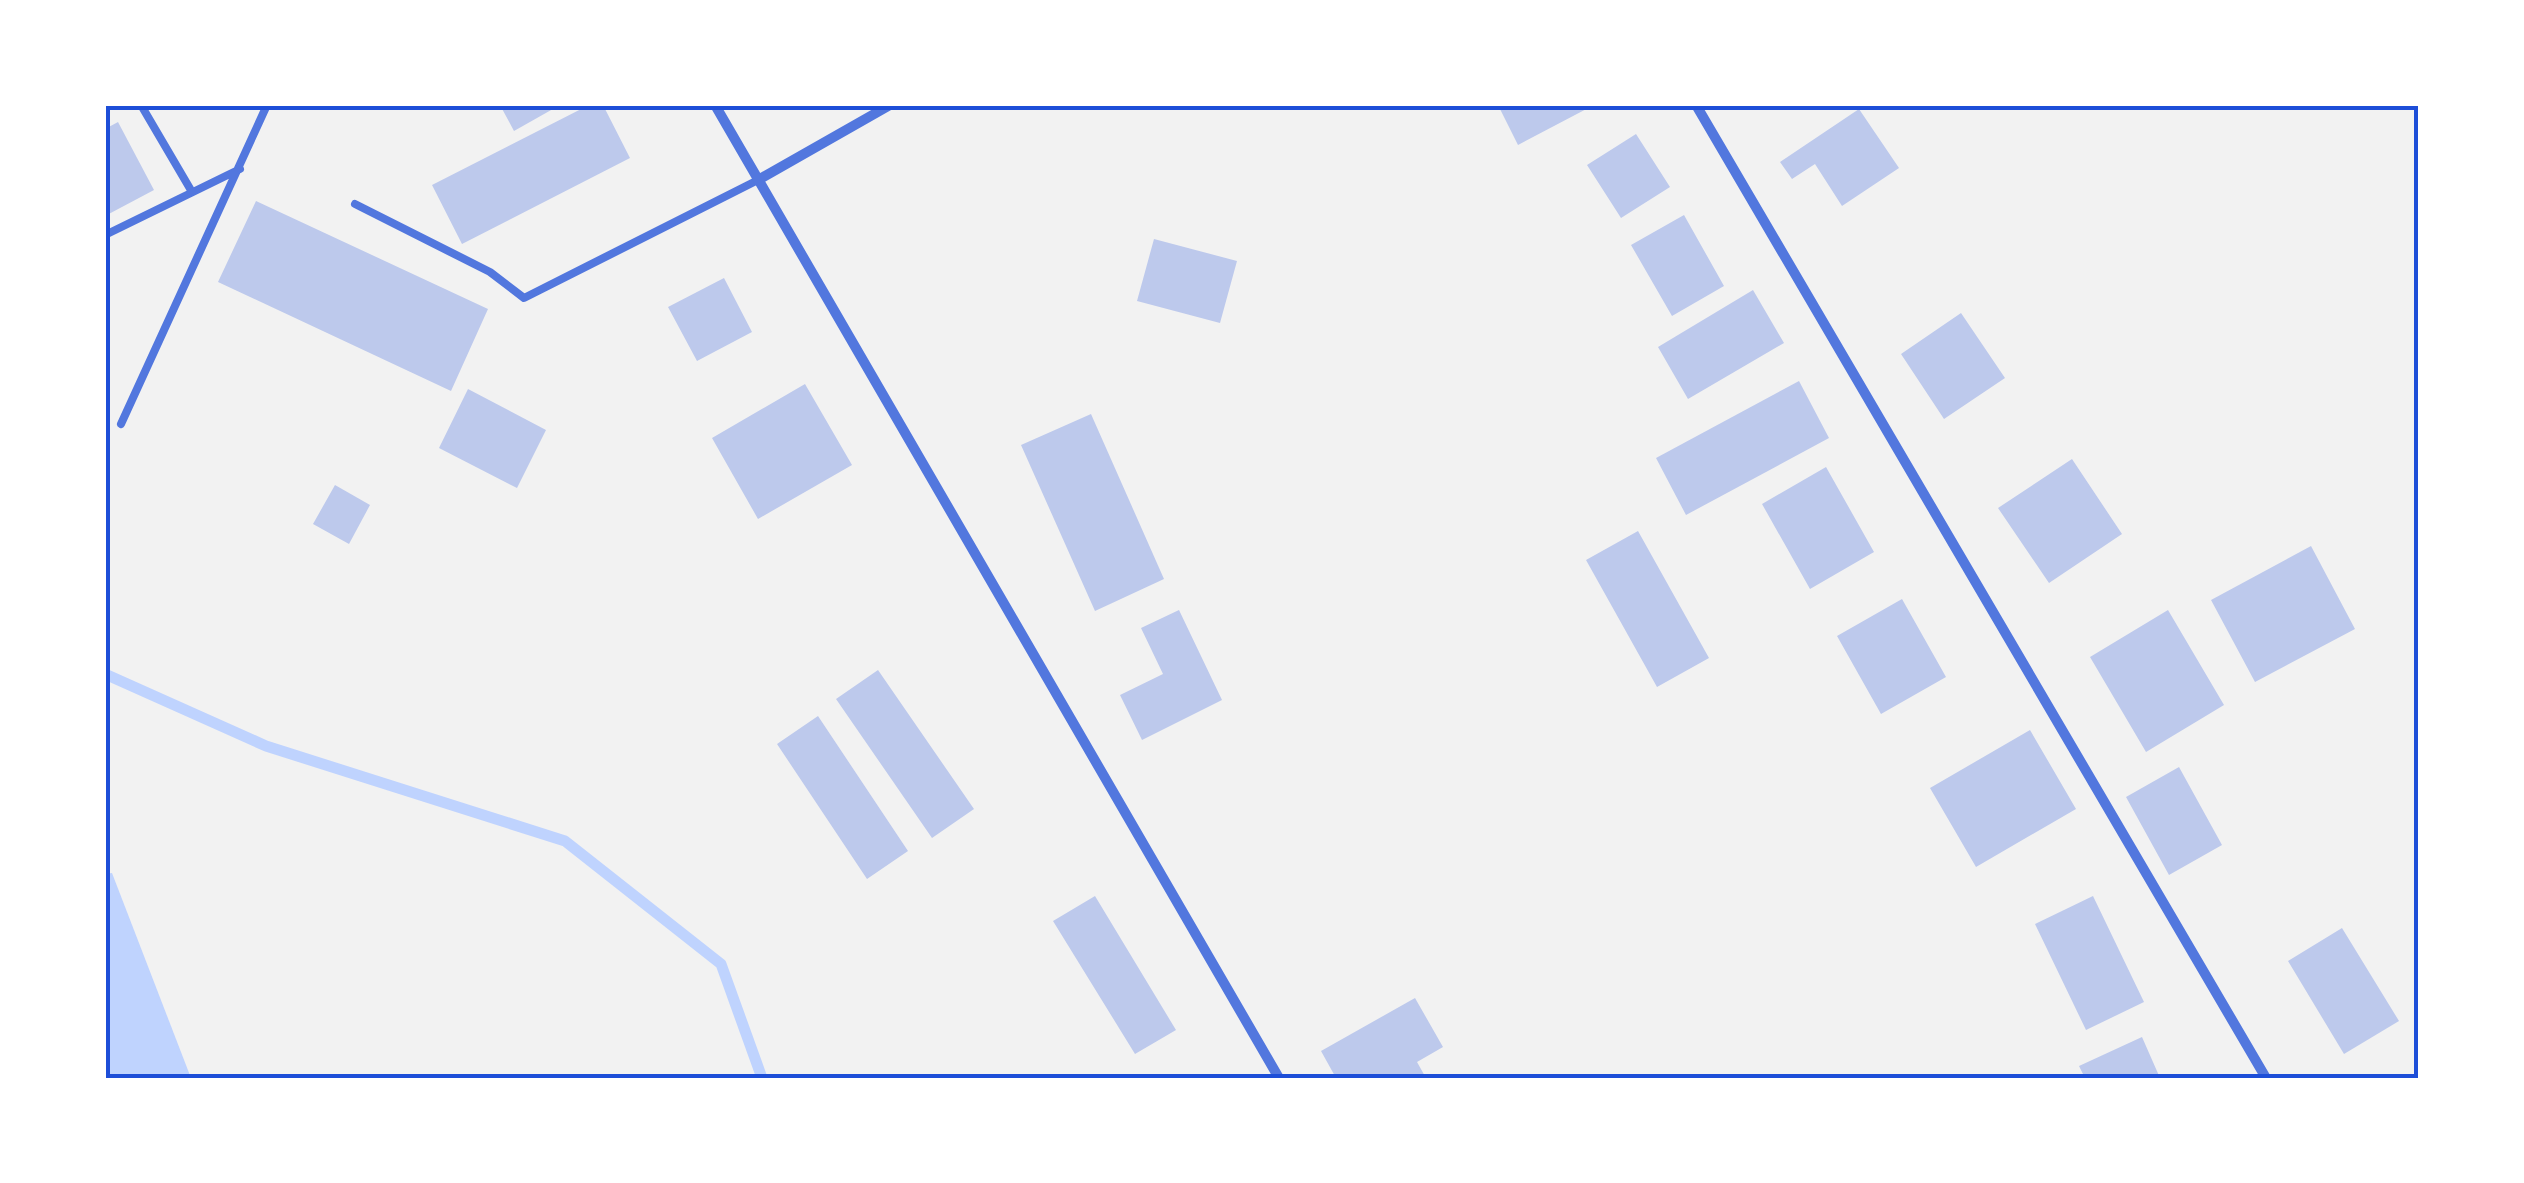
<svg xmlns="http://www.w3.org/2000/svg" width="2524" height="1183" font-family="Arial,sans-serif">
<rect width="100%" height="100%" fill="#f2f2f2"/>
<path fill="#bfd3fe" d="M112 873 191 1078H105V874Z"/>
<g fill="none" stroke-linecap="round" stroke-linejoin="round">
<path stroke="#bfd3fe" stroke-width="11" d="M105 674 266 746 565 841 721 964 762 1078"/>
</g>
<path fill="#bdc9ec" d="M500 105H560L514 131Z
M589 105H603L630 158 462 244 432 185Z
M1498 105H1594L1518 145Z
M1859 109 1899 168 1842 206 1815 164 1792 179 1780 162Z
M118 122 154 190 105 216V129Z
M1636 134 1670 187 1621 218 1587 165Z
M256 201 488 309 451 391 218 282Z
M1684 215 1724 286 1672 316 1631 245Z
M1154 239 1237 261 1220 323 1137 301Z
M724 278 752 332 697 361 668 307Z
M1753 290 1784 343 1688 399 1658 347Z
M1961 313 2005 378 1944 419 1901 354Z
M1799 381 1829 438 1686 515 1656 458Z
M805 384 852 465 758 519 712 438Z
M468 389 546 430 517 488 439 448Z
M1091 414 1164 579 1095 611 1021 445Z
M2072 459 2122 534 2049 583 1998 508Z
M1826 467 1874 552 1810 589 1762 504Z
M335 485 370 505 349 544 313 524Z
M1638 531 1709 658 1657 687 1586 560Z
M2311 546 2355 629 2255 682 2211 600Z
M1902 599 1946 677 1881 714 1837 636Z
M1179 610 1222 700 1142 740 1120 695 1163 674 1141 628Z
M2168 610 2224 705 2146 752 2090 657Z
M878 670 974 809 932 838 836 699Z
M818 716 908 851 867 879 777 744Z
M2030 730 2076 809 1976 867 1930 788Z
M2179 767 2222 845 2169 875 2126 797Z
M1095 896 1176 1030 1135 1054 1053 921Z
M2093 896 2144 1002 2086 1030 2035 924Z
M2342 928 2399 1021 2344 1054 2288 961Z
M1415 998 1443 1047 1417 1062 1426 1078H1336L1321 1051Z
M2142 1037 2160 1078H2085L2079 1066Z"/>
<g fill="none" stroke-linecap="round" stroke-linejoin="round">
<path stroke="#5277de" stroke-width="8" d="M141 105 192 192
M355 204 490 272 524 298 758 180
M105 235 240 169
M121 424 267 105"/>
<path stroke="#5277de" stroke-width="10" d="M715 105 1279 1078
M1696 105 2266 1078
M758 180 890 105"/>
</g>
<rect width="2524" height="1183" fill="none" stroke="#ffffff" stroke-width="215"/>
<rect x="108" y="108" width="2308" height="968" fill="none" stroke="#1d4ed8" stroke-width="4"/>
</svg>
